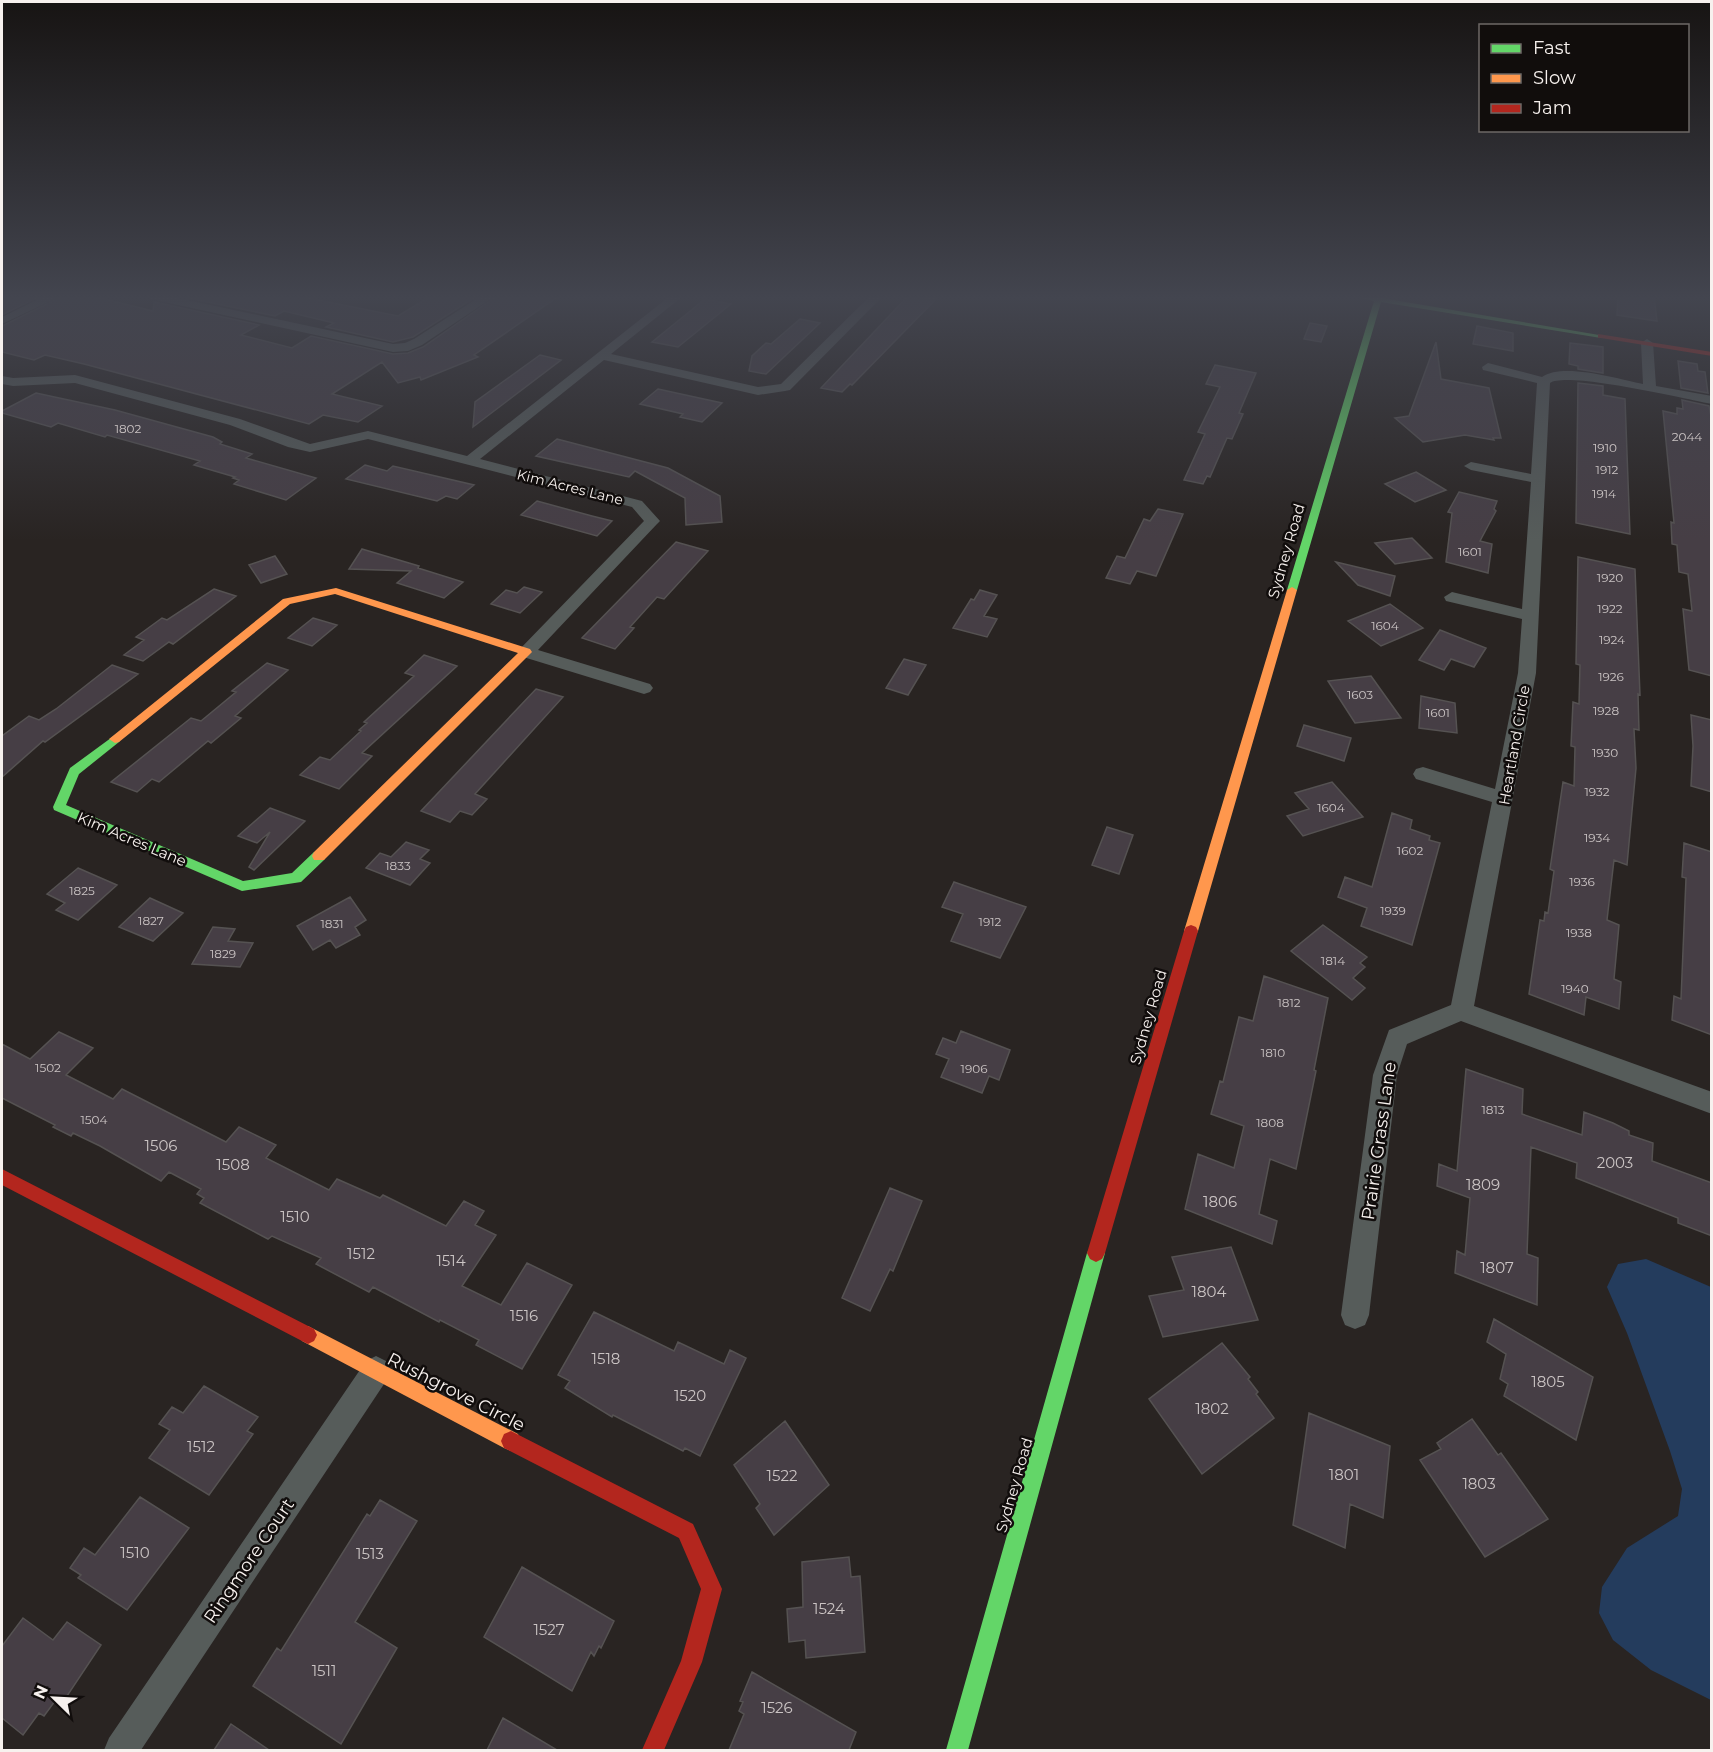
<svg xmlns="http://www.w3.org/2000/svg" width="1713" height="1752" font-family="Montserrat,sans-serif">
<rect width="100%" height="100%" fill="#292422"/>
<path fill="#243c5d" d="M1646 1259 1711 1287V1700L1651 1670 1613 1640 1599 1613 1602 1587 1627 1548 1678 1516 1682 1489 1670 1451 1627 1333 1607 1287 1618 1264Z"/>
<path fill="#463e45" stroke="#555252" stroke-width="1.5" d="M2 296H40L2 315Z
M63 296H92L153 311 154 302 259 325 241 335 292 348 311 336 393 354 408 353 423 347 497 296H559L474 355 478 357 421 380 420 377 398 383 382 362 332 394 382 406 358 422 323 415 309 424 84 364 45 355 34 360 2 352V326Z
M179 296H311L308 298 398 316 431 296H477L413 337 393 342 326 327 334 323 284 311 275 316Z
M908 296 936 299 852 385 850 384 842 392 821 388Z
M1618 296H1654L1657 321 1617 315Z
M705 299 731 304 678 347 652 342Z
M800 319 820 323 766 374 749 371 752 356 766 343 771 344Z
M1310 323 1327 326 1321 342 1304 339Z
M1477 326 1513 333V351L1473 344Z
M1436 342 1441 379 1489 388 1501 438H1493L1494 440 1465 435 1423 442 1395 418 1409 416Z
M1570 343 1603 347V373L1578 369V366L1569 364Z
M540 355 561 360 473 427 475 402Z
M1678 361 1697 364 1698 371 1705 372 1708 393 1681 388Z
M1215 365 1256 373 1239 413 1243 414 1232 439 1227 438 1210 477 1207 476 1203 484 1184 480 1205 434 1198 432 1220 387 1206 384Z
M1578 383 1603 386V395L1625 399 1630 534 1576 523Z
M658 389 722 403 702 422 680 417 683 414 640 404Z
M36 393 115 410 213 437 222 442 220 444 252 454 246 458 316 478 286 500 234 484 239 480 233 478 235 477 194 465 200 461 107 435 105 437 58 423 51 427 2 413V411Z
M1682 400 1709 406 1712 421V676L1689 670 1683 609 1692 611 1688 574 1679 572 1677 545 1672 544 1671 522 1674 523 1663 411 1677 414V408L1683 409Z
M557 439 668 468 720 496 722 522 686 525 685 498 635 471 629 477 536 456Z
M365 465 387 471 393 466 474 485 457 499 446 496 437 501 346 479Z
M1416 472 1446 490 1415 502 1385 484Z
M1459 492 1497 501 1494 509 1496 511 1480 541 1492 544 1488 573 1446 562 1452 513 1448 512Z
M537 501 592 516 612 521 597 536 521 515Z
M1158 509 1183 514 1156 576 1137 571 1130 584 1106 578 1117 556 1125 558 1144 519 1150 521Z
M1412 538 1432 558 1395 564 1375 543Z
M676 542 708 551 664 599 657 597 630 627 634 628 615 649 582 638Z
M362 549 419 566 418 568 463 582 444 598 397 583 411 571 349 569Z
M275 556 287 574 261 583 249 565Z
M1578 557 1635 569 1640 695 1638 694 1639 730 1634 729 1636 768 1627 865 1614 860 1607 920 1619 925 1614 979 1621 982 1619 1009 1586 997 1584 1015 1529 994 1540 920 1544 921 1545 912 1548 913 1554 871 1550 869 1563 782 1574 786 1575 747 1571 746 1573 702 1579 704 1580 665 1576 664Z
M1336 562 1395 576 1390 596 1358 585Z
M524 587 542 592 520 613 491 604 506 590 517 593Z
M214 589 236 596 173 644 169 642 143 661 124 655 144 640 136 637 162 618 167 620Z
M980 590 997 595 984 616 997 619 987 637 953 628 971 599 974 600Z
M1390 604 1423 628 1381 646 1348 621Z
M313 618 337 625 312 646 288 638Z
M1440 630 1486 648 1474 667 1451 659 1444 670 1419 660Z
M424 655 457 666 362 753 372 756 339 789 300 775 320 757 330 760 361 731 359 730 367 723 364 722 414 676 405 673Z
M904 659 926 665 908 695 886 688Z
M267 663 288 670 235 716 241 718 211 743 208 741 159 782 152 779 137 792 111 782 191 718 201 721 236 692 232 691Z
M112 665 138 674 45 742 43 741 2 777V736L29 716 39 720 56 709Z
M1371 676 1401 718 1355 723 1328 681Z
M536 689 563 697 475 794 487 799 472 815 460 811 450 822 421 811Z
M1421 696 1455 703 1457 733 1419 728Z
M1691 715 1712 720V792L1691 786 1693 746Z
M1304 725 1351 738 1344 761 1297 746Z
M1332 782 1363 817 1303 836 1287 816 1309 809 1295 793Z
M270 808 305 821 254 870 249 867 270 832 257 843 238 836Z
M1392 813 1412 820 1410 829 1430 836 1429 840 1440 843 1412 945 1361 926 1367 908 1338 897 1345 877 1372 887Z
M1107 827 1133 835 1119 874 1092 865Z
M406 842 429 850 420 859 430 863 410 885 366 868 380 853 391 857Z
M1684 843 1712 852V1035L1672 1020 1674 996 1681 999 1686 878 1682 877Z
M78 868 117 885 78 920 56 910 65 903 47 894Z
M954 882 1026 907 1000 958 951 941 963 914 942 907Z
M350 897 366 920 355 927 360 935 336 948 330 940 313 950 297 926Z
M150 898 183 913 153 941 119 927Z
M1323 925 1367 957 1360 963 1365 967 1353 978 1365 988 1352 1000 1291 951Z
M213 927 235 929 228 941 253 943 240 967 192 964Z
M1264 976 1328 998 1314 1070 1316 1071 1296 1169 1270 1159 1259 1214 1277 1221 1272 1244 1185 1209 1198 1154 1234 1168 1244 1126 1211 1114 1220 1081 1223 1082 1239 1017 1253 1021Z
M961 1031 1010 1050 999 1080 989 1076 982 1093 941 1077 949 1059 936 1054 943 1038 956 1043Z
M59 1032 93 1048 66 1075 113 1099 122 1089 226 1142 239 1127 276 1145 266 1158 329 1190 337 1179 380 1198 383 1195 446 1226 464 1201 484 1211 475 1225 496 1235 462 1286 501 1305 527 1263 572 1285 522 1369 476 1345 479 1340 440 1320 439 1322 373 1287 369 1292 316 1264 321 1258 272 1236 268 1239 200 1203 204 1198 197 1194 201 1189 169 1172 161 1181 100 1146 73 1133 71 1136 53 1127 55 1125 2 1098V1044L30 1059Z
M1466 1069 1523 1089 1522 1114 1582 1135 1584 1112 1613 1123 1629 1131V1135L1653 1143 1652 1161 1712 1183V1236L1678 1223V1218L1576 1178 1577 1163 1531 1147 1527 1254 1538 1258 1537 1305 1455 1273 1457 1251 1465 1255 1470 1198 1437 1186 1439 1164 1457 1171Z
M890 1188 922 1201 893 1271 890 1269 870 1311 842 1298Z
M1231 1247 1258 1320 1163 1337 1149 1296 1184 1290 1172 1257Z
M594 1312 674 1351 678 1342 724 1364 730 1350 746 1358 700 1456 685 1448 683 1451 613 1415 612 1417 565 1388 570 1381 558 1375Z
M1494 1319 1593 1377 1576 1440 1504 1396 1508 1384 1500 1379 1506 1354 1487 1342Z
M1222 1343 1250 1377 1248 1379 1258 1392 1256 1394 1274 1418 1202 1474 1149 1399Z
M204 1386 258 1417 247 1431 253 1434 209 1495 149 1458 170 1430 159 1424 172 1407 183 1413Z
M1309 1413 1390 1446 1383 1518 1350 1504 1345 1548 1293 1525Z
M1472 1419 1498 1455 1501 1453 1548 1519 1485 1557 1420 1460 1441 1449 1437 1443Z
M785 1421 829 1485 774 1535 756 1508 760 1504 734 1465Z
M140 1497 189 1528 127 1610 78 1578 81 1575 70 1568 84 1548 95 1555Z
M380 1500 417 1521 355 1622 397 1648 341 1744 253 1686 277 1648 281 1651 367 1514 370 1516Z
M849 1557 851 1577 860 1576 865 1652 806 1658 805 1640 789 1642 787 1609 803 1607 802 1562Z
M522 1567 614 1621 601 1648 599 1646 594 1656 591 1652 572 1691 484 1637Z
M23 1618 53 1640 67 1622 101 1645 61 1705 55 1701 44 1716 39 1713 23 1735 2 1718V1646Z
M752 1672 856 1732 849 1750H729L744 1714 739 1711 743 1702 740 1701Z
M503 1718 557 1750H487Z
M231 1724 269 1750H214Z"/>
<g fill="none" stroke-linecap="round" stroke-linejoin="round">
<path fill="#565c5a" fill-rule="evenodd" d="M45 296H61L2 324V317Z
M145 296H168L393 344 405 343 414 339 481 296H495L422 345 408 351 393 352 151 299Z
M670 296H683L611 354 758 387 781 384 870 296H883L790 390 785 391 758 395 604 360 480 459 642 501 660 521 657 524 538 650 650 684 653 688 650 692 644 694 520 656 517 652 644 521 632 507 368 439 310 452 288 447 230 425 75 383 13 386 2 384V376L13 378 75 375 240 419 310 444 368 431 467 456Z
M1647 339 1653 343 1656 386 1712 396V404C1685 399 1567 371 1550 383L1536 673 1474 1006 1712 1092V1114L1461 1021 1407 1044 1397 1075 1369 1315 1365 1325 1355 1329 1345 1325 1341 1315 1373 1075 1389 1030 1451 1005 1492 802 1416 779 1413 774 1416 769 1423 767 1495 789 1518 673 1522 619 1446 601 1444 597 1452 592 1522 609 1531 482 1471 470 1464 466 1471 462 1531 474 1537 383 1483 370 1482 367 1488 363 1542 377C1563 362 1618 379 1643 384L1641 343Z
M376 1356 386 1361 391 1371 386 1381 141 1750H104L109 1738 366 1361Z"/>
<path fill="#63d668" fill-rule="evenodd" d="M1352 296H1383L1382 298 1605 336 1601 338 1381 302 1297 590 1292 593 1287 590 1374 301Z
M115 735 121 739 119 742 79 774 66 805 243 881 292 873 314 852H324L326 856 324 860 301 882 242 891 54 810 53 807 70 768Z
M1096 1244 1102 1247 1105 1253 968 1750H946L1087 1253 1090 1247Z"/>
<path fill="#ff974d" fill-rule="evenodd" d="M1292 587 1297 590 1198 931 1196 935H1186L1184 931 1287 590Z
M336 588 530 649 532 652 324 860H314L312 856 314 852 518 653 335 594 290 604 119 742 115 743 109 739 283 599Z
M308 1326 518 1434 521 1441 518 1448 511 1451 504 1448 302 1341 299 1335 302 1329Z"/>
<path fill="#b3261e" fill-rule="evenodd" d="M1598 334 1712 352V356L1601 338H1598Z
M1191 925 1196 927 1198 931 1105 1253 1102 1259 1096 1262 1090 1259 1087 1253 1184 931 1186 927Z
M2 1169 314 1329 317 1335 314 1341 308 1344 302 1341 2 1185Z
M511 1431 693 1524 722 1589 702 1662 664 1750H642L681 1661 701 1589 679 1538 504 1448 501 1441 504 1434Z"/>
</g>
<linearGradient id="sky" x2="0" y2="1"><stop stop-color="#171413"/><stop offset="0.55" stop-color="#43454f"/><stop offset="1" stop-color="#43454f" stop-opacity="0"/></linearGradient>
<rect width="1713" height="541" fill="url(#sky)"/>
<g text-anchor="middle" dominant-baseline="central" stroke-width="5" stroke-linejoin="round" paint-order="stroke">
<g font-size="12" fill="#cbc4c4">
<text x="128" y="428">1802</text>
<text x="1687" y="436">2044</text>
<text x="1605" y="447">1910</text>
<text x="1607" y="469">1912</text>
<text x="1604" y="493">1914</text>
<text x="1470" y="551">1601</text>
<text x="1610" y="577">1920</text>
<text x="1610" y="608">1922</text>
<text x="1385" y="625">1604</text>
<text x="1612" y="639">1924</text>
<text x="1611" y="676">1926</text>
<text x="1360" y="694">1603</text>
<text x="1606" y="710">1928</text>
<text x="1438" y="712">1601</text>
<text x="1605" y="752">1930</text>
<text x="1597" y="791">1932</text>
<text x="1331" y="807">1604</text>
<text x="1597" y="837">1934</text>
<text x="1410" y="850">1602</text>
<text x="398" y="865">1833</text>
<text x="1582" y="881">1936</text>
<text x="82" y="890">1825</text>
<text x="1393" y="910">1939</text>
<text x="151" y="920">1827</text>
<text x="990" y="921">1912</text>
<text x="332" y="923">1831</text>
<text x="1579" y="932">1938</text>
<text x="223" y="953">1829</text>
<text x="1333" y="960">1814</text>
<text x="1575" y="988">1940</text>
<text x="1289" y="1002">1812</text>
<text x="1273" y="1052">1810</text>
<text x="48" y="1067">1502</text>
<text x="974" y="1068">1906</text>
<text x="1493" y="1109">1813</text>
<text x="94" y="1119">1504</text>
<text x="1270" y="1122">1808</text>
</g>
<g font-size="14" fill="#f7f1ee" stroke="#110d0c">
<text transform="translate(570 487) rotate(14)">Kim Acres Lane</text>
</g>
<g font-size="15" fill="#f7f1ee" stroke="#110d0c">
<text transform="translate(1286 551) rotate(-74)">Sydney Road</text>
<text transform="translate(1514 745) rotate(-80)">Heartland Circle</text>
<text transform="translate(132 839) rotate(23)">Kim Acres Lane</text>
<text transform="translate(1148 1017) rotate(-74)">Sydney Road</text>
<text transform="translate(1014 1485) rotate(-74)">Sydney Road</text>
</g>
<g font-size="15" fill="#cbc4c4">
<text x="161" y="1145">1506</text>
<text x="1615" y="1162">2003</text>
<text x="233" y="1164">1508</text>
<text x="1483" y="1184">1809</text>
<text x="1220" y="1201">1806</text>
<text x="295" y="1216">1510</text>
<text x="361" y="1253">1512</text>
<text x="451" y="1260">1514</text>
<text x="1497" y="1267">1807</text>
<text x="1209" y="1291">1804</text>
<text x="524" y="1315">1516</text>
<text x="606" y="1358">1518</text>
<text x="1548" y="1381">1805</text>
<text x="690" y="1395">1520</text>
<text x="1212" y="1408">1802</text>
<text x="201" y="1446">1512</text>
<text x="1344" y="1474">1801</text>
<text x="782" y="1475">1522</text>
<text x="1479" y="1483">1803</text>
<text x="135" y="1552">1510</text>
<text x="370" y="1553">1513</text>
<text x="829" y="1608">1524</text>
<text x="549" y="1629">1527</text>
<text x="324" y="1670">1511</text>
<text x="777" y="1707">1526</text>
</g>
<g font-size="18" fill="#f7f1ee" stroke="#110d0c">
<text transform="translate(1379 1141) rotate(-82)">Prairie Grass Lane</text>
<text transform="translate(456 1392) rotate(27)">Rushgrove Circle</text>
<text transform="translate(249 1561) rotate(-56)">Ringmore Court</text>
</g>
</g>
<rect width="1713" height="1752" fill="none" stroke="#f7f1ee" stroke-width="6"/>
<rect x="1479" y="24" width="210" height="108" fill="#110d0c" stroke="#6d6866" stroke-width="1.5"/>
<rect x="1491" y="44" width="30" height="9" fill="#63d668" stroke="#6d6866" stroke-width="1.5"/>
<text x="1533" y="54" font-size="18" fill="#f7f1ee">Fast</text>
<rect x="1491" y="74" width="30" height="9" fill="#ff974d" stroke="#6d6866" stroke-width="1.5"/>
<text x="1533" y="84" font-size="18" fill="#f7f1ee">Slow</text>
<rect x="1491" y="104" width="30" height="9" fill="#b3261e" stroke="#6d6866" stroke-width="1.5"/>
<text x="1533" y="114" font-size="18" fill="#f7f1ee">Jam</text>
<g transform="translate(54 1698) rotate(294)" stroke="#110d0c" stroke-width="4.5" paint-order="stroke">
<path d="M0-4.5L10 22L0 15L-10 22Z" fill="#f7f1ee"/>
<text y="-9" font-size="16" font-weight="bold" text-anchor="middle" fill="#f7f1ee">N</text>
</g>
</svg>
